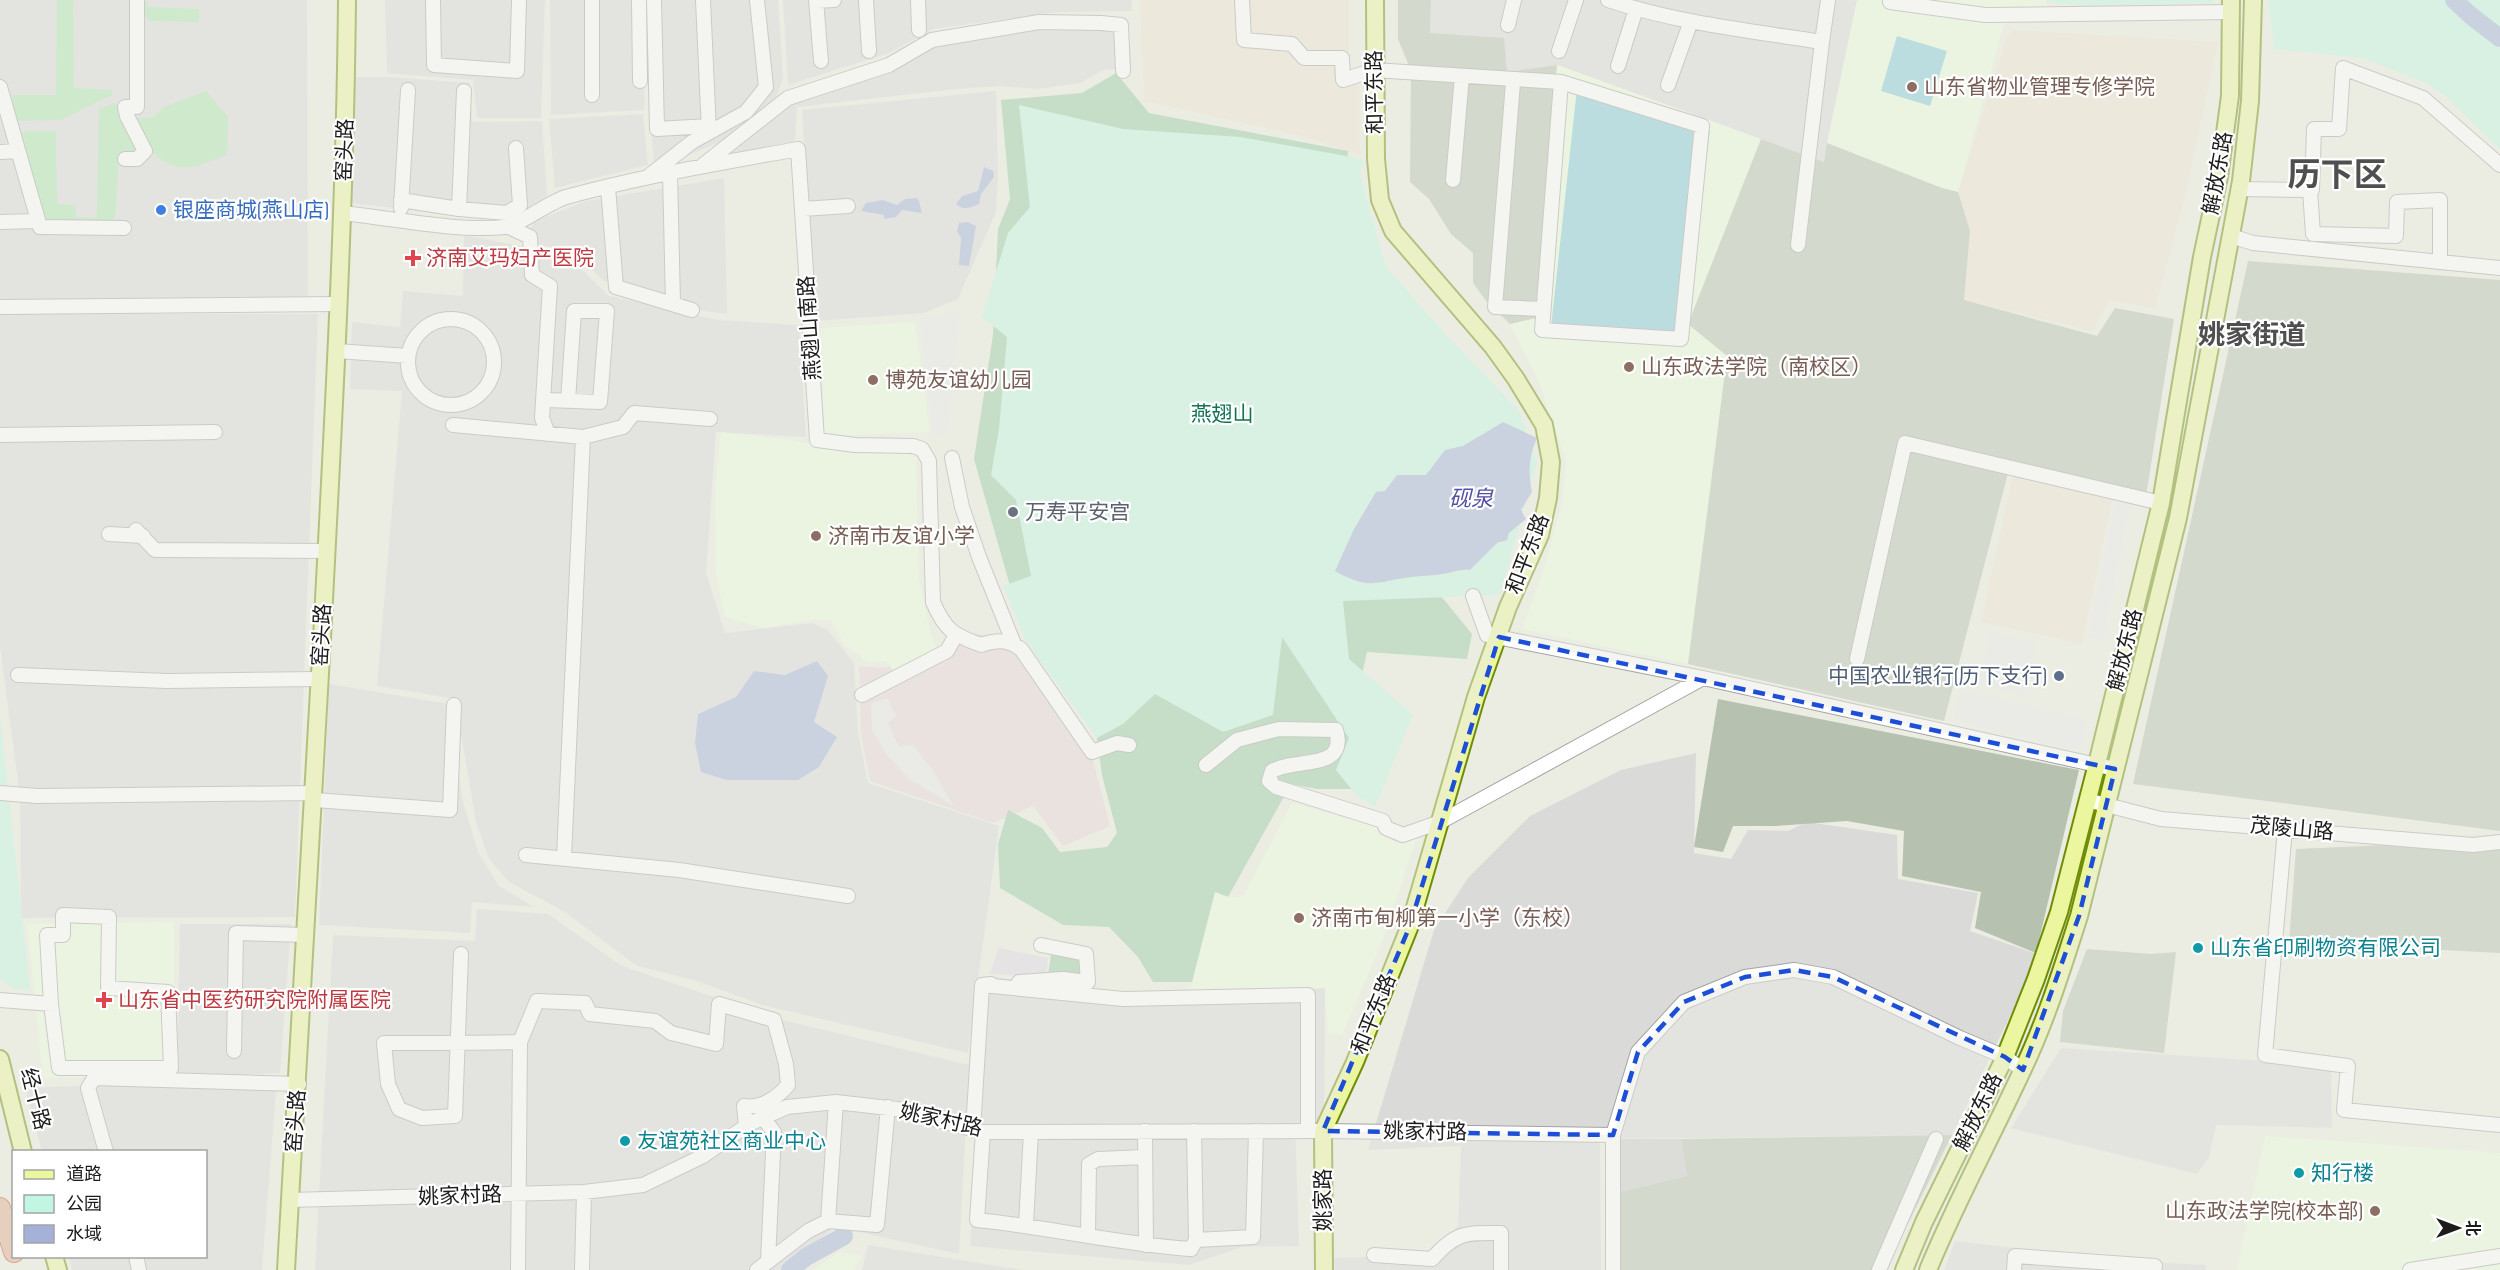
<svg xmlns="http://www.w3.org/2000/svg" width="2500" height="1270" font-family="'Sofia Sans Condensed','Noto Sans SC',sans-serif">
<rect width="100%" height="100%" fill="#ebede3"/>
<path fill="#dadad9" d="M0 0H307L308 298 0 300Z
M385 0H545L541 118H477L473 80 387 73Z
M550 0H646L644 110 551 115Z
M650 0H778L783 78 775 101 885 61 930 35 1124 21 1130 44 1131 67 1103 70 1080 83 1038 89 998 86 957 89 797 107 795 141 700 160 725 140 655 169 649 110Z
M783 0H1131L1132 11 1059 12 934 29 889 53 788 85Z
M1431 0H1857L1824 162 1557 65 1506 72 1430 33Z
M355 77H389L470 83 472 122 542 121 547 196 505 221 350 203Z
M996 91 998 176 996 212 958 299 924 313 815 321 802 110Z
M643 114 648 165 555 188 549 119Z
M724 178 727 314 651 304 603 280 571 250 521 242 535 221 586 201Z
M464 235 567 255 609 296 718 320 799 325 806 437 716 432 706 573 725 633 812 623 828 630 854 663 858 732 868 783 999 826 968 1053 762 1005 697 981 637 966 565 912 509 882 489 859 476 822 455 699 377 686 402 391 350 389 352 322 400 327 403 291 463 296Z
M0 314H318L295 917 21 918 20 797 0 647Z
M329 684 450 704 462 798 478 852 499 886 534 907 472 902 470 933 319 925Z
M1696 753 1694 853 1731 859 1748 830 1788 831 1807 822 1897 835 1898 879 1978 893 1970 931 2040 955 1952 1135 1600 1139 1601 1270H1335L1334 1258 1430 1255 1458 1226 1461 1146 1368 1150 1434 930 1468 878 1530 816 1621 770Z
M477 909 548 914 622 966 783 1020 969 1065 959 1254 836 1227 779 1270H315L333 935 475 941Z
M180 924H291L280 1073 177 1078Z
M989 976 1117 995 1325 988 1324 1113 1317 1120 1295 1123 1299 1246 1242 1247 1189 1265 970 1246Z
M2061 1048 2331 1065 2332 1128 2216 1125 2209 1158 2197 1174 2011 1128Z
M277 1077 262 1270H72L69 1257 206 1256V1152L42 1151 25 1088Z
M1955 1241 2016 1248 2014 1270H1944Z
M868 1245 985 1264 1024 1270H862Z
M2019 1255 2205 1265 2206 1270H2018Z"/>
<path fill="#eee2d2" d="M1140 0H1349V72L1359 69 1360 155 1306 137 1144 101Z
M2013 30 2218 42 2185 197 2155 309 2110 300 2092 331 1964 300 1970 232 1958 192 2007 37Z
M2013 475 2113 496 2082 644 1981 622Z"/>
<path fill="#e6d5d9" d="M970 633 1020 639 1085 730 1110 826 1063 846 1033 806 993 823 870 781 861 735 859 666 884 668 958 647Z"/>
<path fill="#ebfddc" d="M1857 0H2045L2048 6 2078 9 2213 7 2212 19 2017 21 2004 24 1958 192 1942 188 1827 143Z
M1557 65 1761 139 1688 324 1727 355 1688 664 1522 629 1544 568 1562 505 1566 461 1538 380 1510 324 1536 318Z
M915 322 930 432 824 436 821 328Z
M721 432 792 440 828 448 906 453 916 458 919 579 931 635 937 649 894 672 886 661 869 662 845 646 831 620H810L763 628 725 617 716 575 715 488Z
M1292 803 1374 826 1396 844 1416 839 1384 937 1342 1035 1328 1033 1325 988 1190 992 1215 891 1235 898 1244 895Z
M174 922V1075L43 1078 27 924Z
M2265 1136 2500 1153V1270H2237Z
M839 1252 861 1256 854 1270H813Z"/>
<path fill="#cacaca" d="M1620 1139H1681L1687 1176 1619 1192Z"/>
<path fill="#b7c1af" d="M1398 0H1431L1430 33 1504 38 1507 72 1557 65 1536 318 1510 324 1487 302 1473 283V253L1451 234 1429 199 1410 182 1411 71 1398 39Z
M1761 139 1824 162 1827 143 1942 188 1958 192 1970 231 1964 300 2097 336 2115 308 2174 319 2146 496 2009 469 1944 721 1688 664 1727 356 1688 324Z
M2248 261 2500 280V831L2133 784Z
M1718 699 2079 770 2036 953 1975 928 1981 892 1902 876 1904 831 1847 821 1776 826H1733L1723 852 1694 847Z
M2500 840V953L2289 942 2296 849Z
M2087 949 2151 954 2176 952 2164 1053 2060 1042 2063 1011Z
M1952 1135 1885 1270H1619V1192L1687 1176 1681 1139Z"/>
<path fill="#abe5ae" d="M57 0H73L74 88 112 90V95L61 120 13 121V95H56Z
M141 0H146L147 7 199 9V22L150 21 141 11Z
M206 91 228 117 227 155C215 159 203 165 191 167 160 171 144 142 129 119L154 117 164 107Z
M115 103 124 115 139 150 130 157 119 156 115 218 108 224 50 222 41 219 18 137 25 131H56L57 204 75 205 76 217 97 218 99 109Z"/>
<path fill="#99cba6" d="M1116 73 1149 113 1348 151 1341 249 1441 596 1472 634 1467 659 1367 652 1360 684 1371 789H1317L1291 784 1228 897 1215 892 1192 982H1153L1138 957 1109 927 1063 925 1000 888 998 844 1008 810 1042 828 1060 852 1107 847 1117 833 1102 775 1095 724 1012 593 974 459 993 335 998 229 1010 199 1001 100 1082 93Z
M1051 955 1081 958 1082 978 1048 975Z"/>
<path fill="#c1f6e2" d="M2049 0H2213V3L2080 6 2049 2Z
M2268 0H2500V149L2446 97 2428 84 2363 58 2274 49Z
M1019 105 1123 129 1240 137 1363 159 1360 175 1386 267 1450 339 1519 411 1537 461 1500 595 1343 601 1349 659 1413 715 1375 807 1357 796 1336 770 1349 738 1282 637 1273 715 1223 732 1155 694 1123 724 1097 738 1027 643 1003 586 1031 576 1016 500 991 475 999 429 1007 337 982 317 1008 233 1030 207Z
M0 714 30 990 13 989 0 978Z"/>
<path fill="#84cbd9" d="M1897 36 1947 51 1930 106 1881 91Z
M1578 79 1710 130 1683 342 1550 336Z"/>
<path fill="#e8e8e8" d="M960 311 948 435 933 436 920 320Z
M2115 502 2130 505 2103 640 2088 637Z
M1991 632 2035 643 2024 696 1978 684Z
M1961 690 2087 720 2079 750 1954 720Z
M887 698 896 716 888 723 899 747 913 745 933 771 954 806 909 779 887 755 872 730 871 703Z"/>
<path fill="#ddd7e3" d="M999 948 1048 958 1046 976 990 974Z"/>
<path fill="#a5b1d9" d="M984 167 993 171 994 177 981 194 979 204C970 208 964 211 956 204L962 196 978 191Z
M918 198 922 213 902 210 896 217 884 219V215L861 211 866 203 883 200 897 205 905 199Z
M968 222 976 226 969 266 959 265 961 238 957 231 959 223Z
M1503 422 1537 438C1529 455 1528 473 1532 492L1521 510 1526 519 1509 533 1507 540 1497 543 1470 570C1459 569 1452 573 1442 574 1429 576 1416 576 1404 578 1371 584 1366 588 1335 571L1354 529 1376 492 1385 491 1397 475H1426L1445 450 1463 446Z
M817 661 828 676 814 722 837 737 819 767 798 780H727L701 772 695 743 698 714 736 697 754 671 785 675Z"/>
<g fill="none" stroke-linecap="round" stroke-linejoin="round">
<path stroke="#a5b1d9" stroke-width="18" d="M2454 0 2470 15 2500 38
M790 1270 806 1257 844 1236"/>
<g stroke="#a3a3a3" stroke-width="16">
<path id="minor" d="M433 0 434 65 517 71 519 0
M592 0V95
M639 0 640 81
M654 0 657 129 709 126
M703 0 709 132
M816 0 821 61
M866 0 869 51
M918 0 919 30
M1242 0 1244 40 1292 44 1304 58H1342L1343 80 1374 70 1561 82 1702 126 1681 339 1542 330 1561 82
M1608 0C1677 23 1751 31 1822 42L1828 0
M816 1 834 0
M1890 2 1985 15 2231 12
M1508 25 1514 0
M1559 51 1576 0
M1618 66 1636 9
M1513 83 1495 307 1543 309
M1668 85 1691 21
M0 87 40 227 124 228
M0 152 18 151
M125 159H137L145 151 127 116 125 107H137V0
M703 165 788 98 889 65 932 40 1039 22 1101 23 1121 25 1123 71
M670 173 673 304
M650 175 692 142 746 112 766 87 757 0
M1453 180 1462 76
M608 187 616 287 692 310
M2239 189 2312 190 2314 129H2339L2343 68 2423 98 2500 165
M2310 190 2313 234 2396 236 2397 202 2440 200V262
M401 200 459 209 464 91
M401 208 408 90
M459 209 507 213 520 205 516 148
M802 209 848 206
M342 213C392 218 457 232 505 227 518 226 549 202 566 197 642 176 721 163 798 149L817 440 855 445 913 446 922 449 929 461 933 602C945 630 953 635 981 645 996 640 1007 639 1021 649L1092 752 1117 743 1129 745
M0 222 38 221
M509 227 530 237 532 275 550 286 542 418 548 434
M2231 236 2253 243 2500 268
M1798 245 1822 42
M0 307 338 304
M408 362a43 43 0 1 1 86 0a43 43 0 1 1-86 0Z
M337 351 408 356
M547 400 600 402 607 311H574L568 401
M453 425 583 437 564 857
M0 435 215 432
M583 437 623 427 634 413 710 419
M952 458 962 507 979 557 1014 644
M136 530 155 550 327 551
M109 534 143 536
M1473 596 1487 635 1703 678
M1857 659 1905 443 2161 503
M18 675 167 681 320 679
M862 695 947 651 956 635
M1206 765 1237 740 1279 729 1336 730C1348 772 1295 757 1272 771L1269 781 1276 787 1383 821 1386 828 1403 835 1440 822 1703 678 2115 769
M0 793 37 796 313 793
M315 800 450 810 454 705
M2087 800 2161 819 2473 845 2500 842
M2285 829 2265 1055 2348 1066 2344 1110 2500 1125
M526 855 679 870 848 896
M63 915 109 917 108 988 168 992 171 1068H59L51 1004 47 935H63Z
M461 954 455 1116 422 1118 399 1109 388 1084 384 1043C429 1043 474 1043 520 1042L518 1270
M1019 982 1063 979 1088 982 1086 954 1041 945
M982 985 1123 999 1308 995V1131
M0 1000 51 1004
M520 1042 537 1001 585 1003 590 1014 655 1021 671 1033 716 1044 719 1004 774 1020 786 1064 788 1085C778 1097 761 1109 744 1106L746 1126
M234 1051 236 933 306 935
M763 1118 774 1132 768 1261
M973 1130 982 985 991 984
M1145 1131 1146 1245
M1194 1131 1196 1240
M983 1132 977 1220C1048 1227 1119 1244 1191 1249L1196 1240 1253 1237 1256 1131
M106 1152 88 1088 94 1078 299 1084
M290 1200 584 1192 643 1185 703 1156 749 1124 787 1107 836 1102 897 1109 983 1132 1323 1131 1613 1135
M828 1221 836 1102
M1026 1224 1031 1132
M1088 1235 1089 1164 1098 1159 1144 1157
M1374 1255 1432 1259C1457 1231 1466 1233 1501 1233V1270
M136 1256 139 1270
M582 1270 584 1192
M757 1270 808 1231 828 1221 877 1225 888 1107
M1613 1270V1135L1638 1052 1684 1002 1745 977 1794 970 1833 977 1960 1038 2005 1057 2023 1070
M1879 1270 1936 1139
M2014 1270 2015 1256 2155 1266 2154 1270
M2410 1270 2500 1256"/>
</g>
<g stroke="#708d08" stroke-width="20">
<path id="major" d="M0 1059 23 1152
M54 1256 58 1270
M286 1270C299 1060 310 849 322 638 333 426 345 213 347 0
M1324 1270 1323 1131 1355 1062 1409 928 1476 697 1508 607 1540 535 1548 498 1551 462 1544 425 1516 379 1493 347 1393 231 1380 200 1376 159 1375 0
M1904 1270 1924 1222 2005 1057 2036 979 2059 912 2097 764 2161 503 2202 257 2219 177 2230 96 2231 0
M1928 1270C1956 1202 1991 1138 2022 1071 2046 1021 2062 969 2079 916L2178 518 2241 181 2250 101 2253 0"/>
</g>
<g stroke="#ce4e2d" stroke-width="22">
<path id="highway" d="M0 1208 14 1252"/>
</g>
<use href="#minor" stroke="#fff" stroke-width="14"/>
<use href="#major" stroke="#ecf69e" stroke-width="16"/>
<use href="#highway" stroke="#e1ac8e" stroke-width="20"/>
</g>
<path d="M0 0H2500V1270H0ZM1499 637 2115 769 2079 916 2023 1070 2005 1057 1833 977 1794 970 1745 977 1684 1002 1638 1052 1613 1135 1323 1131 1409 928Z" fill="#ebede3" fill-opacity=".55" fill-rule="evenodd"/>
<path fill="none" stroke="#1d4ed8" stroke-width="4.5" stroke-dasharray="12 8" stroke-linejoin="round" d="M1499 637 2115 769 2079 916 2023 1070 2005 1057 1833 977 1794 970 1745 977 1684 1002 1638 1052 1613 1135 1323 1131 1409 928Z"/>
<g fill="#8d6e63" stroke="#fff" stroke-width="2">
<circle cx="1912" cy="87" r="6"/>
<circle cx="1629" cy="367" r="6"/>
<circle cx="873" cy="380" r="6"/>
<circle cx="816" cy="536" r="6"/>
<circle cx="1299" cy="918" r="6"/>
<circle cx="2375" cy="1211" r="6"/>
</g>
<circle fill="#3f7fe0" stroke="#fff" stroke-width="2" cx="161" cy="210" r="6"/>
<g fill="#e0444e" stroke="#fff" stroke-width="2">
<path d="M410 249h6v6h6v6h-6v6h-6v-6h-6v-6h6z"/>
<path d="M101 991h6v6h6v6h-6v6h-6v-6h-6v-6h6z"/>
</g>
<circle fill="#6b7280" stroke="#fff" stroke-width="2" cx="1013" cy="512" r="6"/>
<circle fill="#5c6f8a" stroke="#fff" stroke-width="2" cx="2059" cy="676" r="6"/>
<g fill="#0f9aa8" stroke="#fff" stroke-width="2">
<circle cx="2198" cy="948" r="6"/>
<circle cx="625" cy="1141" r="6"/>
<circle cx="2299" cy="1173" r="6"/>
</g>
<g text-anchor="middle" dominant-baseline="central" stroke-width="4.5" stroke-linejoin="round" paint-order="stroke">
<g font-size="21" fill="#785e54" stroke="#fff" text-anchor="start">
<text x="1924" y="87">山东省物业管理专修学院</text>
<text x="1641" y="367">山东政法学院（南校区）</text>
<text x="885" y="380">博苑友谊幼儿园</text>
<text x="828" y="536">济南市友谊小学</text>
<text x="1311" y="918">济南市甸柳第一小学（东校）</text>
<text x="2363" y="1211" text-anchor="end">山东政法学院(校本部)</text>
</g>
<g font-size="21" fill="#1c1c1c" stroke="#fff">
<text transform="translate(1375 92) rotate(-91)">和平东路</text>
<text transform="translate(345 150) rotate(-88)">窑头路</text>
<text transform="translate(2218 173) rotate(-80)">解放东路</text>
<text transform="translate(810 328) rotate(-94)">燕翅山南路</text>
<text transform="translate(1528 554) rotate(-69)">和平东路</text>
<text transform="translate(322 635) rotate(-87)">窑头路</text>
<text transform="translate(2125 650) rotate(-76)">解放东路</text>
<text transform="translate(2292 829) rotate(5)">茂陵山路</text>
<text transform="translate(1374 1014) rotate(-68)">和平东路</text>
<text transform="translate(35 1099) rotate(76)">经十路</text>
<text transform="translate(1978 1112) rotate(-64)">解放东路</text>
<text transform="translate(941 1120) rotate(13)">姚家村路</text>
<text transform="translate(296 1121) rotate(-86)">窑头路</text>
<text transform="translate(1425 1132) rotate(1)">姚家村路</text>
<text transform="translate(460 1196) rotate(-2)">姚家村路</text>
<text transform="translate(1323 1200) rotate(-90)">姚家路</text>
</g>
<g font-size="21" fill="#366cbe" stroke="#fff" text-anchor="start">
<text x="173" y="210">银座商城(燕山店)</text>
</g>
<g font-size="21" fill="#be3a42" stroke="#fff" text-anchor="start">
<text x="426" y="258">济南艾玛妇产医院</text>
<text x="118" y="1000">山东省中医药研究院附属医院</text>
</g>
<g font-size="21" fill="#117450" stroke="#fff">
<text x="1222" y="414">燕翅山</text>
</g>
<g font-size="21" fill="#5b616d" stroke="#fff" text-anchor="start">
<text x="1025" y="512">万寿平安宫</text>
</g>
<g font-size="21" fill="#4e5e75" stroke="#fff" text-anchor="end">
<text x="2047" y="676">中国农业银行(历下支行)</text>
</g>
<g font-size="21" fill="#0d838f" stroke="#fff" text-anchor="start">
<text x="2210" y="948">山东省印刷物资有限公司</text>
<text x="637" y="1141">友谊苑社区商业中心</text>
<text x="2311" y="1173">知行楼</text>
</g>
<g font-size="22" font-style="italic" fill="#534ea6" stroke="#fff">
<text x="1471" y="499">砚泉</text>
</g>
<g font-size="27" font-weight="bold" fill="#4f4f4f" stroke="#fff">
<text x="2252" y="336">姚家街道</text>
</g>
<g font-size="33" font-weight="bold" fill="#4f4f4f" stroke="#fff">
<text x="2337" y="176">历下区</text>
</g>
</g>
<rect x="12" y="1150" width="195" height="108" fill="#ffffff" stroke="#a4a4a4" stroke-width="1.5"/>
<rect x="24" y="1170" width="30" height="9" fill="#ecf69e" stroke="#a4a4a4" stroke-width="1.5"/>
<text x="66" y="1180" font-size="18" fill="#1c1c1c">道路</text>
<rect x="24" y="1195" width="30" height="18" fill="#c1f6e2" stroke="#a4a4a4" stroke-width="1.5"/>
<text x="66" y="1210" font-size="18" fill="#1c1c1c">公园</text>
<rect x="24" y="1225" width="30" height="18" fill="#a5b1d9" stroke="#a4a4a4" stroke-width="1.5"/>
<text x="66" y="1240" font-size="18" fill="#1c1c1c">水域</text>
<g transform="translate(2458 1228) rotate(90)" stroke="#ffffff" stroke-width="4.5" paint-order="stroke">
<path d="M0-4.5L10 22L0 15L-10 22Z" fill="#1c1c1c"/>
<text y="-9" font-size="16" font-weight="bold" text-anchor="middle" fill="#1c1c1c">北</text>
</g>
</svg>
